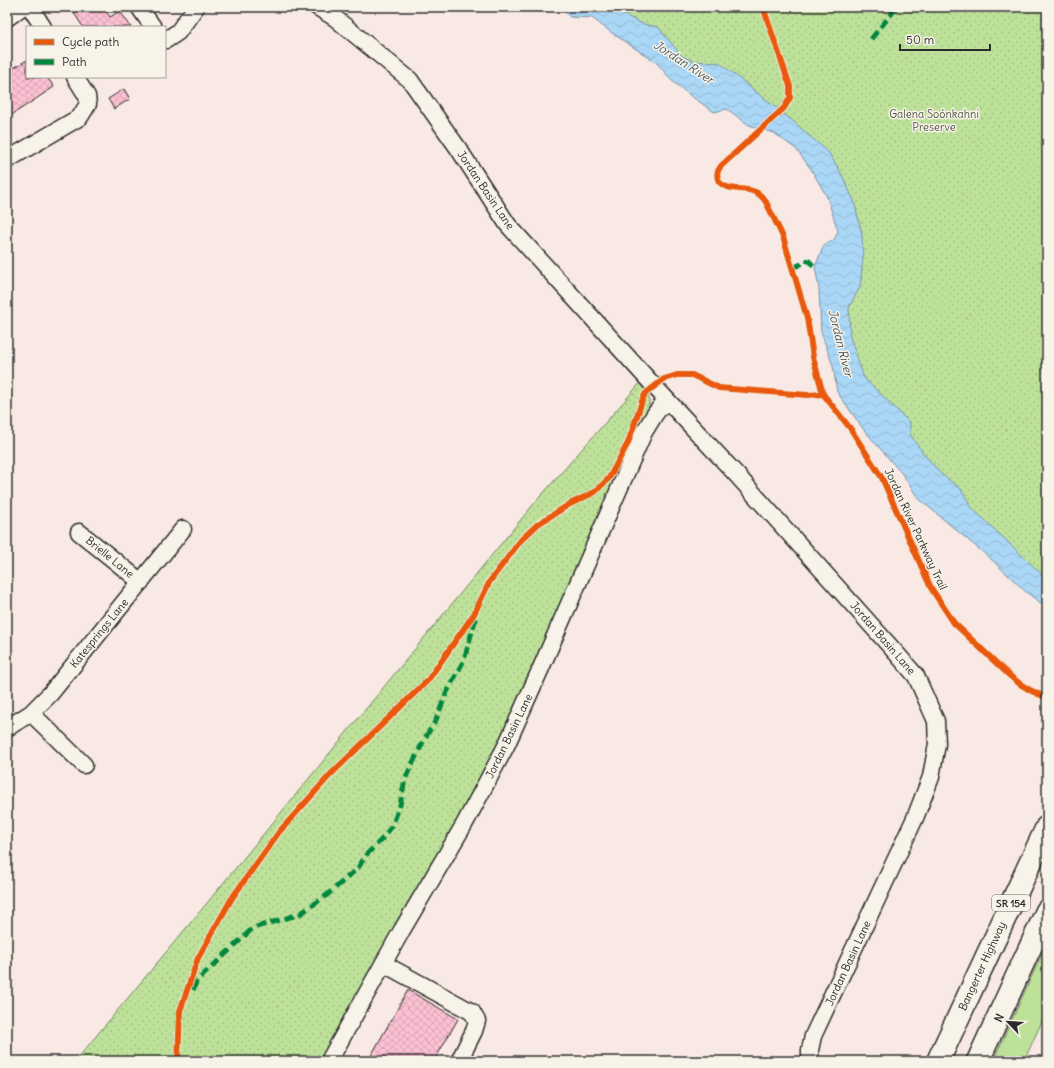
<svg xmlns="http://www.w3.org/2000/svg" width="1054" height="1068" font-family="Delius,sans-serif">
<defs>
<pattern id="park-dots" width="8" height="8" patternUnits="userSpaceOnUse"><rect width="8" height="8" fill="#bee19a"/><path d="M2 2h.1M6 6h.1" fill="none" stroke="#a3c185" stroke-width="1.8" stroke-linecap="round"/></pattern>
<pattern id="water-waves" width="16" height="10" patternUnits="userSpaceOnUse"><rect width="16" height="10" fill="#aad7f6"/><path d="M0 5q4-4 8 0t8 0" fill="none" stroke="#92b9d3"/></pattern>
<pattern id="building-cross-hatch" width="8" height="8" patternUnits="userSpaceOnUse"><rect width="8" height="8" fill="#fbc0d2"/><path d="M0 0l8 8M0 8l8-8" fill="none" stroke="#d7a5b4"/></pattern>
</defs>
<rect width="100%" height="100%" fill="#f8e9e4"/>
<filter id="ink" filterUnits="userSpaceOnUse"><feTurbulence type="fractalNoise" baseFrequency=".025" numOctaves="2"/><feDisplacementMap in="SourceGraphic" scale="8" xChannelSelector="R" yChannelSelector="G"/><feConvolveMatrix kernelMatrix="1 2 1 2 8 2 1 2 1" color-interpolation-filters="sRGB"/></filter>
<g filter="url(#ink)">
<path fill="#bee19a" stroke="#748662" d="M1047 943V1010L1024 1061H993Z"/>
<path fill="url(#park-dots)" stroke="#748662" d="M604 7H1047V589L862 392 841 305 857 246 828 159Z
M641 382C650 393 650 398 648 412L609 495 558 609 514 714 474 794 319 1061H81L77 1059 207 903 532 506Z"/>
<path fill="url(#water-waves)" stroke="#7792a5" d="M561 7H612L618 12 643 24 658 27 682 56 693 61 720 63 794 122 829 153 842 175 854 201 862 234 863 258 860 287 849 307 850 337 864 378 910 423V434L923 453 940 473 961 489 972 508 1047 579V608L1025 591 992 560 918 498 903 475 864 430 837 392 833 366 821 332 819 289 815 267 824 245 834 240 838 231 827 197 811 169 796 149 774 133 749 125 727 109 714 112 691 96 672 81 657 63 612 33 592 18 570 17Z"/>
<path fill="url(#building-cross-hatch)" stroke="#2b2b2b" d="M83 7H103L110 17 120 11 131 27H83L74 13Z
M27 60V77H47L54 87 7 118V72Z
M124 89 130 99 114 109 108 99Z
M408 990 458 1019 434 1061H368Z"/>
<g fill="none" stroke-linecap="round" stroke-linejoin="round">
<g stroke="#2b2b2b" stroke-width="19">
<path id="minor" d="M30 7 43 27
M139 7 153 27
M317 7 335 18 410 80 458 148 508 225 654 386 735 473 897 654 916 676 936 721 937 744 931 777 915 818 813 1036 810 1050V1061
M7 18 22 7
M165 39 166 40 178 32 196 7
M7 160 80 117 88 104 87 96 75 77
M79 532 141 582
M31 713 84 765
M7 728 31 713 51 693 183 529
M384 964 472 1012 477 1021 474 1031 459 1061
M329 1061 402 930 465 823 506 746 541 668 644 432 655 414 666 400"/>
</g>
<g stroke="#2b2b2b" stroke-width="25">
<path id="highway" d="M938 1061 1047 827
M978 1061 1047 911"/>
</g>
<use href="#minor" stroke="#f7f3e8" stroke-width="16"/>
<use href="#highway" stroke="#f7f3e8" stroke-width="22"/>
<path stroke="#00873e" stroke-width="5" stroke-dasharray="10 5" stroke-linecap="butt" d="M871 39 897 7
M793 268 801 264 805 260 809 261 815 267
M193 990 196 982 253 928 300 914 327 895 358 868 366 855 382 839 392 826 400 805 405 779 425 738 436 720 446 694 464 660 475 621 479 615"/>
<g stroke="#f7f3e8" stroke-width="8">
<path id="cycleway" d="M763 7 790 86V98L784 108 721 166C717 171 716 175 719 182 721 184 724 186 727 187 743 192 755 185 766 202L783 237 795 277 807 318 813 357 823 394 850 428 882 478 931 588 954 623 1009 675C1020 685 1032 693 1047 697
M178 1061 180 1011 198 958 232 898 279 832 331 774 428 680 474 614 490 581 521 540 538 524 570 504 595 492 609 478 628 443 643 398 646 393 664 379 677 375H692L719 388 807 395 823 394"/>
</g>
<use href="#cycleway" stroke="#e8590c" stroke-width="6"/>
</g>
</g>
<g text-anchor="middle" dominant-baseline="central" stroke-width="3" stroke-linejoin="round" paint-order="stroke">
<rect fill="#f7f3e8" stroke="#686764" stroke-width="1" x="992" y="895" width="38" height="16" rx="3"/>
<g font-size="10" font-weight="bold" fill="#2b2b2b">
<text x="1011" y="903">SR 154</text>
</g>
<g font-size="11" fill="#505847" stroke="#f7f3e8">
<text x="934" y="114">Galena Soónkahni<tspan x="934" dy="13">Preserve</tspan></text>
</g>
<g font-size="11" fill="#2b2b2b" stroke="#f7f3e8">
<text transform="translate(486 190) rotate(56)">Jordan Basin Lane</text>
<text transform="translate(916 529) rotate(65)">Jordan River Parkway Trail</text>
<text transform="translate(110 557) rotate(39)">Brielle Lane</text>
<text transform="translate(99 633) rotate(-51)">Katesprings Lane</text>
<text transform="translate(883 638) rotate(49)">Jordan Basin Lane</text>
<text transform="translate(509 736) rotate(-64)">Jordan Basin Lane</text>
<text transform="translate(848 963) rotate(-65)">Jordan Basin Lane</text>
<text transform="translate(982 966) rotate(-65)">Bangerter Highway</text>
</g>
<g font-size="12" font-style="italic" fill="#4b565e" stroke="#f7f3e8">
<text transform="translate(684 62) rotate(33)">Jordan River</text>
<text transform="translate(841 343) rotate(76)">Jordan River</text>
</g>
</g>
<rect width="1054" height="1068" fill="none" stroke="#f7f3e8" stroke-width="24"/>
<rect x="12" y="12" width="1030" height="1044" fill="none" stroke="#2b2b2b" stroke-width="1.5" filter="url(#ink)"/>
<rect x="26" y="26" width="140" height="52" fill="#f7f3e8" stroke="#a5a39c"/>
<rect x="34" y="39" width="20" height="6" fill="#e8590c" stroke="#a5a39c"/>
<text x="62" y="46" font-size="12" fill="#2b2b2b">Cycle path</text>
<rect x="34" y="59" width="20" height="6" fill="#00873e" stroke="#a5a39c"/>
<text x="62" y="66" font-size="12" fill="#2b2b2b">Path</text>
<g transform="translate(1008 1022) rotate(295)" stroke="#f7f3e8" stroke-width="3" paint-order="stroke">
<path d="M0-3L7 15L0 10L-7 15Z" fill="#2b2b2b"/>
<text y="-6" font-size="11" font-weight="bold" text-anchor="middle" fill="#2b2b2b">N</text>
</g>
<path d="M900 44v6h90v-6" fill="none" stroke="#2b2b2b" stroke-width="2"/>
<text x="906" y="44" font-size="12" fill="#2b2b2b" stroke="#f7f3e8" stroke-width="3" paint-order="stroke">50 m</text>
</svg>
